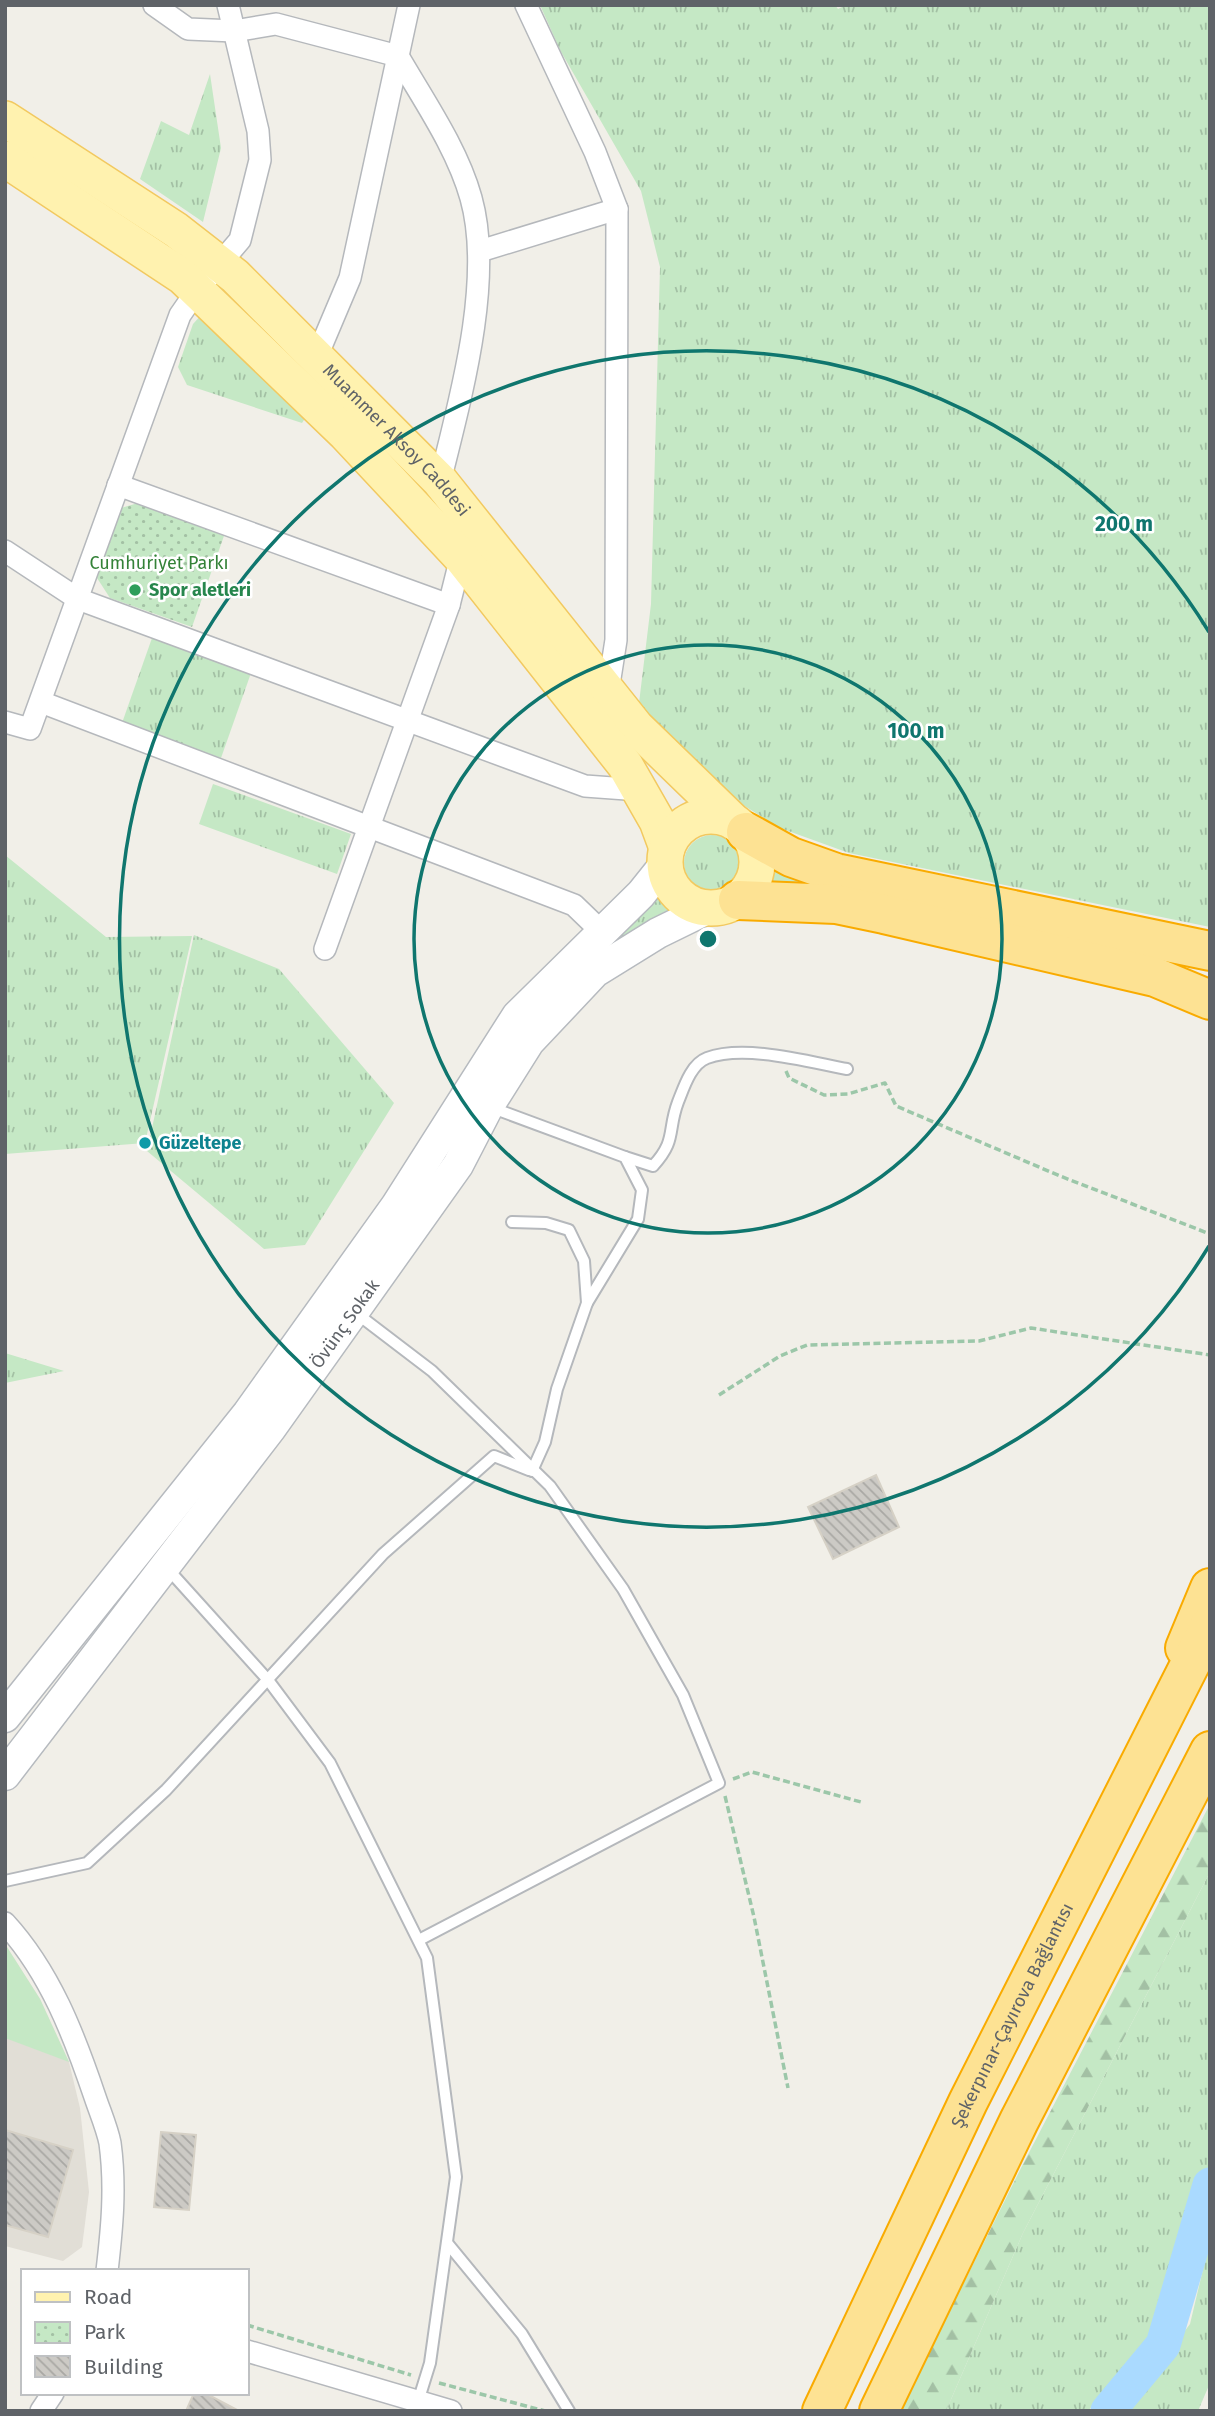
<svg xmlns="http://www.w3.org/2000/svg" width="1215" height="2416" font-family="'Fira Sans',sans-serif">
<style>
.education{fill:#e1ded6}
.grass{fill:url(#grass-tufts)}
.forest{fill:url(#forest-firs)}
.park{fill:url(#park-dots)}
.garden{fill:#c5e8c5}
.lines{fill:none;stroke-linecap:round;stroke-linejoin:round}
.river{stroke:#aadaff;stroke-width:35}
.building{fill:url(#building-back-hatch);stroke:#d6d1c6;stroke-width:2}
.lane-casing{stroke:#b5b8bc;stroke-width:14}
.street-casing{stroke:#b5b8bc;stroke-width:24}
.secondary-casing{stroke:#b6babf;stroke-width:33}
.primary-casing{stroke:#f2c960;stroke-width:38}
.highway-casing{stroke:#f9ab00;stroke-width:42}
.path{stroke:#9cc7a9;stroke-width:3.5;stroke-dasharray:7 3.5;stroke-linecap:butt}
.lane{stroke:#fff;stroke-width:10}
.street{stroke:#fff;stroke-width:21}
.secondary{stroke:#fff;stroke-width:30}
.primary{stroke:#fff2af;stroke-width:35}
.highway{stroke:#fde293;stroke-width:38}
.ring{fill:none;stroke:#0f766e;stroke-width:3.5}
.leisure-dot{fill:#2e9e5b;stroke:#fff;stroke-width:2.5}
.culture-dot{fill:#0f9aa8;stroke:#fff;stroke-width:2.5}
.labels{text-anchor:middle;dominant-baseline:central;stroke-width:5;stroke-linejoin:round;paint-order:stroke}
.street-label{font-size:18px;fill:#5f6368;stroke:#fff}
.park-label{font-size:18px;fill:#348238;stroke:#fff}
.leisure-label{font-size:18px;font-weight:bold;fill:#27864d;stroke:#fff;text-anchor:start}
.culture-label{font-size:18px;font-weight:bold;fill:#0d838f;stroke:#fff;text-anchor:start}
.centre{fill:#0f766e;stroke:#fff;stroke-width:3.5}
.ring-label{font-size:21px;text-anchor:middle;font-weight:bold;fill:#0f766e;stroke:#fff;stroke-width:5;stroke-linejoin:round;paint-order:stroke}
</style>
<defs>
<pattern id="grass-tufts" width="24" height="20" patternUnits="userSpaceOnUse" patternTransform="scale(1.75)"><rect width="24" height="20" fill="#c5e8c5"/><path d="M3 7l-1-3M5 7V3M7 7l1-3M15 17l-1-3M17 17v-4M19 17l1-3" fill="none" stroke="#a3c0a4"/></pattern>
<pattern id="forest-firs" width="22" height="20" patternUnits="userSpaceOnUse" patternTransform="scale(1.75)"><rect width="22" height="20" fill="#c5e8c5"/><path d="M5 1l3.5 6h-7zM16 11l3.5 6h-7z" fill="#a3c0a4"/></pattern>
<pattern id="park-dots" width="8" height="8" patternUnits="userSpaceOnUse" patternTransform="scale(1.75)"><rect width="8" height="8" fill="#c5e8c5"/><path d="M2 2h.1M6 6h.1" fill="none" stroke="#a3c0a4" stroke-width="1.8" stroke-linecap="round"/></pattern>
<pattern id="building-back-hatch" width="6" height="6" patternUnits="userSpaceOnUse" patternTransform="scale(1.75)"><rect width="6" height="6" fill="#cccac5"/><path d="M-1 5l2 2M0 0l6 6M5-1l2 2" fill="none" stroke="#a9a8a4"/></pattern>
</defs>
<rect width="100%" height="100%" fill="#f1efe8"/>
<!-- education -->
<path class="education" d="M 5,1944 L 40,1999 L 69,2062 L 80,2108 L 89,2192 L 82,2247 L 63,2261 L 5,2246 Z"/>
<!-- grass -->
<g class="grass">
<path d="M 540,5 L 835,5 L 838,9 L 846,5 L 1210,5 L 1210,927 L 849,853 L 780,828 L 717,789 L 663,738 L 639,703 L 651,604 L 660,267 L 641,191 L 560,50 Z"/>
<path d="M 210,74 L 221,148 L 203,222 L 140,179 L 161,121 L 189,135 Z"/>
<path d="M 203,313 L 308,414 L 302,423 L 187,385 L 178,367 L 193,324 Z"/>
<path d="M 152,638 L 251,673 L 221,758 L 122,723 Z"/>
<path d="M 213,784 L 351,834 L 337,874 L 199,824 Z"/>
<circle cx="712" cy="863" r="28"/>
<path d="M 5,855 L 106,937 L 192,936 L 145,1143 L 5,1154 Z"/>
<path d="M 772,861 L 859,892 L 765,887 Z"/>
<path d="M 658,895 L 669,912 L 604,956 Z"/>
<path d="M 194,935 L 279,969 L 394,1103 L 305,1245 L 264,1249 L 147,1151 Z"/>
<path d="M 5,1353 L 64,1371 L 5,1383 Z"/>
<path d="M 1210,1872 L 1210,2162 L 1192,2213 L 1174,2288 L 1167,2301 L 1161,2335 L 1142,2348 L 1088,2411 L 946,2411 L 1023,2233 Z"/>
<path d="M 1210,2240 L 1210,2383 L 1198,2411 L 1125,2411 L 1190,2324 Z"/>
</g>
<!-- forest -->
<path class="forest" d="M 1210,1804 L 1210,1872 L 1023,2233 L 946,2411 L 900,2411 L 1020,2170 Z"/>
<!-- park -->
<path class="park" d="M 138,503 L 225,533 L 192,627 L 110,598 L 97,578 L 121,508 Z"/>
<!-- garden -->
<path class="garden" d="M 5,1944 L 40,1999 L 69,2062 L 5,2038 Z"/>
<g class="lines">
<!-- river -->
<path class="river" d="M 1108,2411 L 1163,2345 L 1210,2185"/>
</g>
<!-- building -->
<g class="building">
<path d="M 876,1475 L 899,1527 L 833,1559 L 808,1507 Z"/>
<path d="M 5,2130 L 73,2150 L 48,2237 L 5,2225 Z"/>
<path d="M 161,2132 L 196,2135 L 189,2210 L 154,2207 Z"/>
<path d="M 194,2393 L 205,2393 L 239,2411 L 186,2411 Z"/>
</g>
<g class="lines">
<!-- lane casing -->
<g class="lane-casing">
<g id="lane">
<path d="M 490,1107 L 625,1157 L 642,1190 L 638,1219 L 587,1303"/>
<path d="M 625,1157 L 653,1166 C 677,1140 667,1131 678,1102 C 684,1087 691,1064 707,1058 C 745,1044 809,1062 847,1069"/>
<path d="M 512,1222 L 546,1223 L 569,1230 L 584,1261 L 587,1303 L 557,1389 L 545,1442 L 532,1471"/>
<path d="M 356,1313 L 432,1371 L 550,1486 L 623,1589 L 683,1695 L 719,1783 L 419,1940"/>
<path d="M 167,1568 L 268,1680 L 330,1763 L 427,1958 L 456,2177 L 430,2363 L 417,2405"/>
<path d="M 5,1881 L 87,1863 L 166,1790 L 383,1554 L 494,1456 L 529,1470"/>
<path d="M 448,2244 L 522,2334 L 569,2411"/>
</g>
</g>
<!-- street casing -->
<g class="street-casing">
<g id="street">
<path d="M 154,5 L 188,29 L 234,31 L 276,24 L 398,56 C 424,101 457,148 471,198 C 494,280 460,400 440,481"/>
<path d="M 526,5 L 595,152 L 617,209 L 616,640 L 608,691"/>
<path d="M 480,251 L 617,209"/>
<path d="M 317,356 L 350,278 L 409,5"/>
<path d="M 118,485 L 449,605"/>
<path d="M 5,551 L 78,599 L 585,786 L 640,790"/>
<path d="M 41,702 L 574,905 L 602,932"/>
<path d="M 5,722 L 30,729 L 180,315 L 198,289 L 240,240 L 260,160 L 258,131 L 228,5"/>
<path d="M 325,949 L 449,605 L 461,557"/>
<path d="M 5,1923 C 50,1972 74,2035 95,2097 C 100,2112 107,2128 110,2143 C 116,2187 112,2228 107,2271"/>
<path d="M 247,2351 L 451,2411"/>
<path d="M 41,2411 L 53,2393"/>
</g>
</g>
<!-- secondary casing -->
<g class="secondary-casing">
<g id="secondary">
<path d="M 5,1717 L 248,1413 L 396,1206 L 517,1016 L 641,894 L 665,864"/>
<path id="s1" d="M 5,1775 L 271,1428 L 458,1165 L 488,1107 L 529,1042 L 595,972 L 658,933 L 709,908"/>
</g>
</g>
<!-- primary casing -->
<g class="primary-casing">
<g id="primary">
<path id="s2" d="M 5,119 L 176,230 L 235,276 L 440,481 L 636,727 L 734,822"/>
<path d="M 5,159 L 183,277 L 346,434 L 461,557 L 625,765 L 657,821 L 667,848"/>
<circle cx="711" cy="862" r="46"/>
</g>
</g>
<!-- highway casing -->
<g class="highway-casing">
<g id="highway">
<path d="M 746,832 L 791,857 L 836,873 L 1210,951"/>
<path d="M 738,900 L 836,904 L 884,914 L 1155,977 L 1210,1000"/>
<path d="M 1185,1648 L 1210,1588"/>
<path id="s3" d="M 822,2411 L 968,2102 L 1210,1625"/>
<path d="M 879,2411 L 1019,2121 L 1210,1751"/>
</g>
</g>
<!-- path -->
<g class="path">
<path d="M 786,1071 L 789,1078 L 824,1095 L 848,1094 L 885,1083 L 896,1106 L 1060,1176 L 1210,1234"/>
<path d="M 719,1395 L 780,1356 L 807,1345 L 979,1341 L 1031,1328 L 1210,1355"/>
<path d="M 733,1779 L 752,1772 L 861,1802"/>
<path d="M 725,1796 L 754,1917 L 788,2088"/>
<path d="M 247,2325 L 411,2375"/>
<path d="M 439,2383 L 545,2411"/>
</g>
<!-- lane -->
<use href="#lane" class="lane"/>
<!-- street -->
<use href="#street" class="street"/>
<!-- secondary -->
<use href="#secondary" class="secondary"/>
<!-- primary -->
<use href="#primary" class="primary"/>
<!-- highway -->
<use href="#highway" class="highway"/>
</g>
<!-- distance rings -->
<g class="ring">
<circle cx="708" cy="939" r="294"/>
<path d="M1209 1246A588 588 0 1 1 1209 632"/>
</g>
<!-- markers -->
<circle class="leisure-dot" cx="135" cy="590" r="7"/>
<circle class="culture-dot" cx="145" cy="1143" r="7"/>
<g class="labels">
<!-- street labels -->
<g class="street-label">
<text stroke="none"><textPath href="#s2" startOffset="509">Muammer Aksoy Caddesi</textPath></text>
<text stroke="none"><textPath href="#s1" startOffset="565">Övünç Sokak</textPath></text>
<text stroke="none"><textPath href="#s3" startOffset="439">Şekerpınar-Çayırova Bağlantısı</textPath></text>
</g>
<!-- park labels -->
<g class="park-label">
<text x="159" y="563">Cumhuriyet Parkı</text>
</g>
<!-- leisure labels -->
<g class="leisure-label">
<text x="149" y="590">Spor aletleri</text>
</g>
<!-- culture labels -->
<g class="culture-label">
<text x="159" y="1143">Güzeltepe</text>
</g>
</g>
<circle cx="708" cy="939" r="10" class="centre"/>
<g class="ring-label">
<text x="1124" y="531">200 m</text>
<text x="916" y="738">100 m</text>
</g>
<!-- border -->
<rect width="1215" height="2416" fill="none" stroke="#5f6368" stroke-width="14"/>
<!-- legend -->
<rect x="21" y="2269" width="228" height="126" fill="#ffffff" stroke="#bfc1c3" stroke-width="2"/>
<rect x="35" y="2292" width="35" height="10" fill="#fff2af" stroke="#bfc1c3" stroke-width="2"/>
<text x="84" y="2304" font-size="21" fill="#5f6368">Road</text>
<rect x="35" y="2322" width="35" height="21" fill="url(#park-dots)" stroke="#bfc1c3" stroke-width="2"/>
<text x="84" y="2339" font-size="21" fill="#5f6368">Park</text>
<rect x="35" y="2356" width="35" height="21" fill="url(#building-back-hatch)" stroke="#bfc1c3" stroke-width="2"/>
<text x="84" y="2374" font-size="21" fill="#5f6368">Building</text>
</svg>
